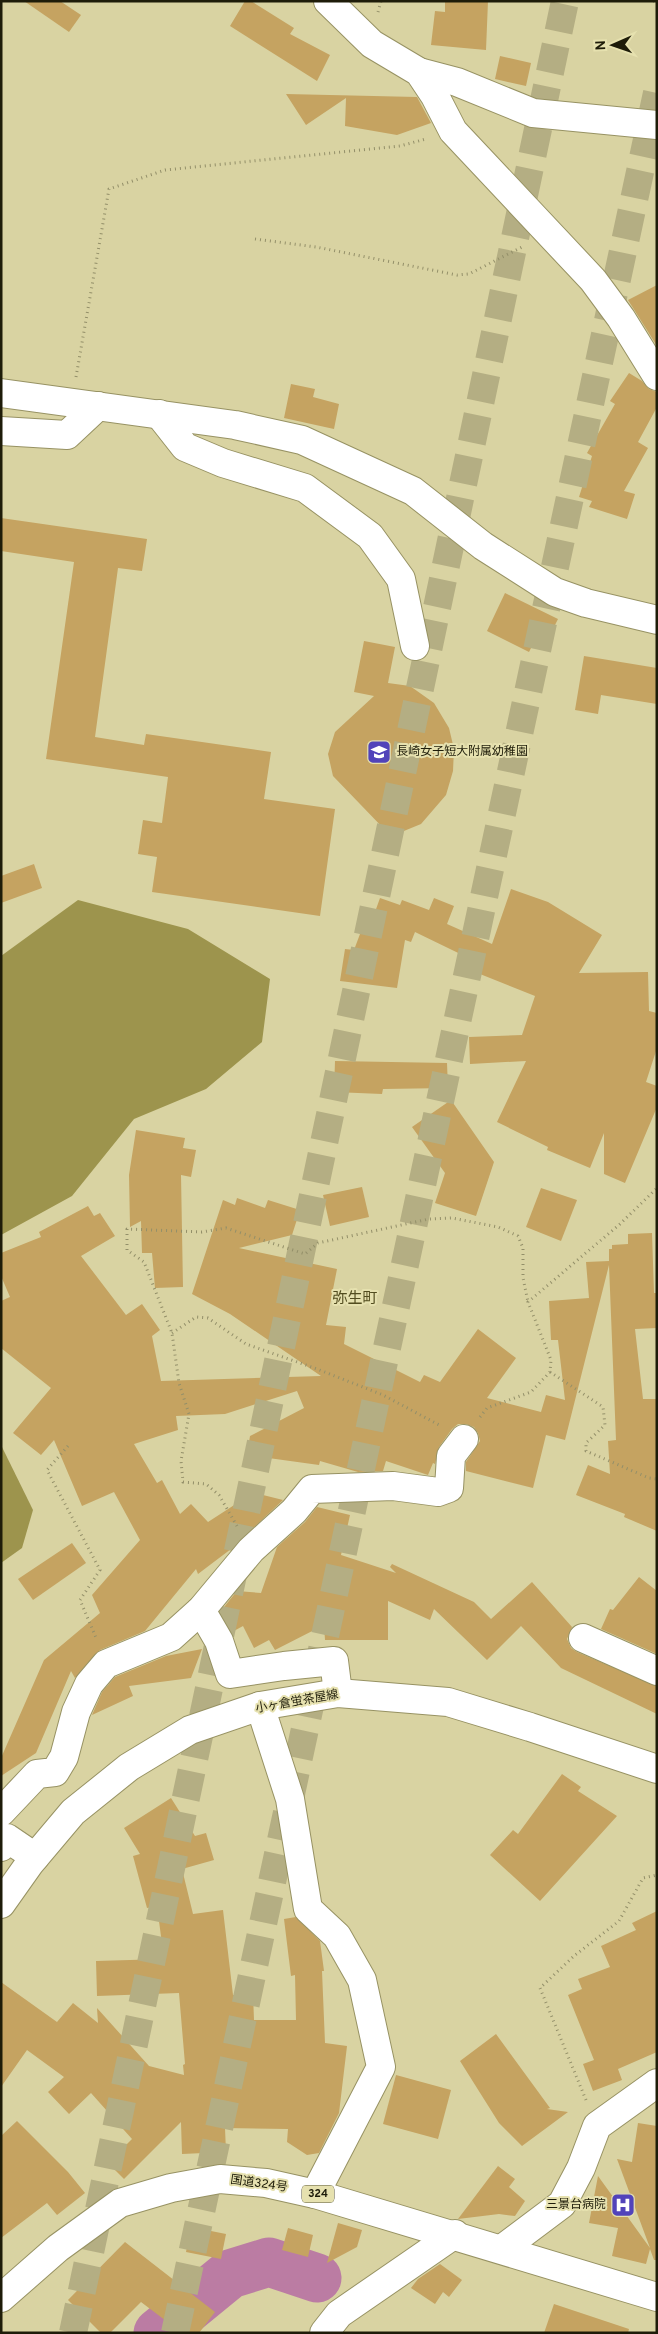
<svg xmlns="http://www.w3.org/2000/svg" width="658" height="2334" font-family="Overpass,'Noto Sans JP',sans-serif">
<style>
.forest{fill:#9d944d}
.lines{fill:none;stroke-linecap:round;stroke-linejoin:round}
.river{stroke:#bb7ca3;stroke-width:49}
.building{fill:#c5a361}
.highway-tunnel{stroke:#b4ae83;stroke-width:28;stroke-dasharray:28 14;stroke-linecap:butt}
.minor-casing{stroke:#979263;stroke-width:30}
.highway-casing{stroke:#979263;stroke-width:30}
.path{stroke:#938f69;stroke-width:3;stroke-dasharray:1 4;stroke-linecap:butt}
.minor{stroke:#fff;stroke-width:28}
.highway{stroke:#fff;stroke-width:28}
.labels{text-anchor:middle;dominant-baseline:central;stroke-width:4;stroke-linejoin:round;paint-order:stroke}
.shield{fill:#e6e1af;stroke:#5a573b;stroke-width:1}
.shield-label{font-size:11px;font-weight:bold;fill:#1e1c09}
.poi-label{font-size:12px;fill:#1e1c09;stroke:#e6e1af;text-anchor:start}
.street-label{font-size:12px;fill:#1e1c09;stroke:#e6e1af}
.quarter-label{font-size:15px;fill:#524c1f;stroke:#e6e1af}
</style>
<rect width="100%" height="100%" fill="#d9d3a2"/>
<!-- forest -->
<g class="forest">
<path d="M 78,900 L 188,929 L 270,979 L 262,1042 L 206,1089 L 134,1119 L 72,1196 L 1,1235 L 1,956 Z"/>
<path d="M 1,1445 L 33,1510 L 22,1548 L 1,1563 Z"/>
</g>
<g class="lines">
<!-- river -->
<path class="river" d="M 158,2333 L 230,2274 L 269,2262 L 317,2278"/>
</g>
<!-- building -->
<g class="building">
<path d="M 24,1 L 60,1 L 81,15 L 69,32 Z"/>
<path d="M 245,1 L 251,1 L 294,28 L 290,34 L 330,55 L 317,81 L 230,26 Z"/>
<path d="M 445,1 L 488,1 L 486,50 L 431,45 L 435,11 L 445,12 Z"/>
<path d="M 500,56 L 531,63 L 526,86 L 495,79 Z"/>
<path d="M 286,94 L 417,97 L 431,123 L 397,135 L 345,126 L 346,98 L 306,125 Z"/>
<path d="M 657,285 L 657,346 L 628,300 Z"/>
<path d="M 629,373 L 642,381 L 649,389 L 657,392 L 657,407 L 638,442 L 648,448 L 624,491 L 635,494 L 627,519 L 589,507 L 592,501 L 579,497 L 592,456 L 587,453 L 615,404 L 610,401 Z"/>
<path d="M 291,384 L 315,389 L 313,397 L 339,404 L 334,429 L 284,418 Z"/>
<path d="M 1,518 L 147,539 L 142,571 L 118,568 L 95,737 L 144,745 L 146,734 L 271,752 L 264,799 L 335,809 L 320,916 L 152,892 L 157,857 L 138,854 L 143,820 L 162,823 L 168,777 L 46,759 L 74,562 L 1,551 Z"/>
<path d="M 505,593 L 558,619 L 544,647 L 534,642 L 529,652 L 487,631 Z"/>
<path d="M 364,641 L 395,647 L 388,683 L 410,686 L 434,703 L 449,728 L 454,749 L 453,771 L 446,795 L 421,824 L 399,833 L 387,832 L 333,776 L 328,754 L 335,732 L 374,696 L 354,692 Z"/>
<path d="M 584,656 L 657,668 L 657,704 L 601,695 L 598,714 L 575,710 Z"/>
<path d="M 34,864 L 42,888 L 1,903 L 1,876 Z"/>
<path d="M 511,889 L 548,902 L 602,935 L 579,973 L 648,972 L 649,1011 L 657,1013 L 657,1048 L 646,1082 L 657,1086 L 657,1107 L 625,1183 L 604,1174 L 604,1133 L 590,1168 L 547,1150 L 548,1147 L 497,1122 L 526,1061 L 470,1064 L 469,1037 L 522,1035 L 535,996 L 480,974 L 483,965 L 415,932 L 411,942 L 405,940 L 397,988 L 340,981 L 345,949 L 354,950 L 369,910 L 375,912 L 380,898 L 400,905 L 402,900 L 429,910 L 434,898 L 454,906 L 447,924 L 492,944 Z"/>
<path d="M 335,1061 L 447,1063 L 448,1088 L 383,1089 L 382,1094 L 334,1092 Z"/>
<path d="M 451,1100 L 494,1162 L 476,1216 L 435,1203 L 445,1173 L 412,1127 Z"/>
<path d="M 136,1130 L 185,1138 L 183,1148 L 196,1150 L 191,1177 L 181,1175 L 183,1287 L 155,1288 L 152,1253 L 142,1253 L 141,1221 L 130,1227 L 129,1175 Z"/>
<path d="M 362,1187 L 369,1217 L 330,1226 L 323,1195 Z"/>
<path d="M 541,1188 L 577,1200 L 561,1241 L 526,1227 Z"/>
<path d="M 237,1198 L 265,1208 L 268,1200 L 300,1210 L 292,1235 L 239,1248 L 337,1269 L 326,1325 L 346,1327 L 344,1344 L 420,1382 L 424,1375 L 440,1382 L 478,1329 L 516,1358 L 487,1398 L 541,1412 L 546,1395 L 565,1400 L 558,1340 L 551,1340 L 549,1301 L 589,1298 L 586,1262 L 609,1261 L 609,1249 L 612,1249 L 612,1245 L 628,1244 L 628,1234 L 652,1233 L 654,1293 L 657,1293 L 657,1328 L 635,1329 L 643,1399 L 657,1399 L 657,1531 L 624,1517 L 625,1514 L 576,1495 L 588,1465 L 610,1474 L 608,1441 L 616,1440 L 609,1265 L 565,1440 L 546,1435 L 533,1488 L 466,1471 L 466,1462 L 480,1441 L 478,1433 L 474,1427 L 466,1424 L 458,1424 L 452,1429 L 439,1447 L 435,1464 L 433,1463 L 428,1475 L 386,1461 L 383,1471 L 358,1472 L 320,1461 L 319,1465 L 247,1455 L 250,1436 L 304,1408 L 297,1391 L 225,1414 L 176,1416 L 178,1430 L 134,1444 L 157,1483 L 162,1480 L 180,1514 L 191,1504 L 208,1522 L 242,1500 L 243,1490 L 283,1500 L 231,1549 L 198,1574 L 196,1569 L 145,1631 L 100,1650 L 75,1678 L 71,1671 L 36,1753 L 1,1776 L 1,1758 L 44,1660 L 100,1613 L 92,1595 L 140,1540 L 114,1492 L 82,1506 L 54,1440 L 41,1455 L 13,1433 L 51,1388 L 1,1348 L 1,1301 L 10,1297 L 1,1276 L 1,1253 L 41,1237 L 39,1232 L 88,1206 L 94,1216 L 100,1213 L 115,1236 L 81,1256 L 126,1315 L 142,1304 L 160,1330 L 152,1336 L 161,1381 L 321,1376 L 230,1314 L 192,1294 L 223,1200 L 235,1205 Z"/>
<path d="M 317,1507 L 350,1515 L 341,1555 L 396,1573 L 390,1567 L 392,1564 L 474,1602 L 491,1619 L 532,1582 L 572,1627 L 567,1639 L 571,1648 L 577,1652 L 657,1686 L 657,1714 L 561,1668 L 521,1626 L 487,1660 L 434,1609 L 430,1620 L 388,1601 L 388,1640 L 325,1640 L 324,1625 L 275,1650 L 269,1640 L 254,1648 L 243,1626 L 232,1632 L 220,1612 L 237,1591 L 261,1593 L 277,1547 L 305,1522 Z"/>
<path d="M 72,1543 L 86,1563 L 33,1600 L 18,1579 Z"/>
<path d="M 639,1577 L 657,1591 L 657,1654 L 601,1629 L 610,1609 L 613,1610 Z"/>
<path d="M 202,1649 L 191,1678 L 129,1686 L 133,1696 L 92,1715 L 102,1692 L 115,1677 L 166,1656 Z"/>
<path d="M 562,1774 L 581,1787 L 578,1791 L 617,1816 L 540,1901 L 490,1855 L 513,1830 L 518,1834 Z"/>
<path d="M 171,1798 L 195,1836 L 206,1833 L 214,1860 L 182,1869 L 193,1914 L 223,1910 L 233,1995 L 253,1994 L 254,2020 L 296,2020 L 295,1975 L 291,1976 L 284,1919 L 296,1917 L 320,1941 L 324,1971 L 322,1971 L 325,2043 L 347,2046 L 339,2113 L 319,2153 L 307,2155 L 287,2142 L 288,2129 L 225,2128 L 226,2152 L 182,2154 L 181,2122 L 124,2179 L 108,2163 L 132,2139 L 91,2093 L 69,2114 L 48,2092 L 64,2077 L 27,2050 L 1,2087 L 1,1982 L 57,2022 L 73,2003 L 98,2023 L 97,2008 L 149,2066 L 184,2075 L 183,2065 L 185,2064 L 179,1993 L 97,1996 L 96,1961 L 164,1959 L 157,1906 L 147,1908 L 133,1856 L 140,1854 L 124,1828 Z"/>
<path d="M 657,1911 L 657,2052 L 618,2069 L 622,2080 L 593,2091 L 583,2064 L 594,2060 L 568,1995 L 582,1989 L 578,1979 L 610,1967 L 601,1946 L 636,1930 L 632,1923 Z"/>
<path d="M 496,2034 L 550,2108 L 547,2109 L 568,2112 L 522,2146 L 499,2123 L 460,2061 Z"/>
<path d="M 396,2075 L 451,2090 L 438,2139 L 383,2124 Z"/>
<path d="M 17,2121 L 68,2172 L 85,2193 L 57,2215 L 47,2203 L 1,2238 L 1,2136 Z"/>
<path d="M 638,2123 L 657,2126 L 657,2260 L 654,2260 L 650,2249 L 646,2264 L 612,2256 L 618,2228 L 589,2223 L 598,2176 L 650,2248 L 617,2159 L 632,2162 Z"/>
<path d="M 498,2166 L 515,2179 L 509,2187 L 525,2201 L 515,2216 L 499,2214 L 458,2219 Z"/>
<path d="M 338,2223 L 362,2230 L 357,2247 L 327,2263 Z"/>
<path d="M 191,2227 L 226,2234 L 221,2259 L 186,2252 Z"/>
<path d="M 288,2228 L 313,2235 L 308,2257 L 282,2250 Z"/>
<path d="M 125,2242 L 215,2312 L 199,2333 L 182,2333 L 141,2302 L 110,2333 L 101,2333 L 68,2300 Z"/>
<path d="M 440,2264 L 462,2280 L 449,2297 L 443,2292 L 435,2304 L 411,2288 L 418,2279 Z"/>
<path d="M 554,2304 L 629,2329 L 628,2333 L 544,2333 Z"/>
</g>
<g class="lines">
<!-- highway-tunnel -->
<g class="highway-tunnel">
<path d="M 73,2333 L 565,1"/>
<path d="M 175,2333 L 657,93"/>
</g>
<!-- minor casing -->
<g class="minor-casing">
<g id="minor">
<path d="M 328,1 L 372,44 L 419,72 L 435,96 L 453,131 L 593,280 L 621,318 L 657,376"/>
<path d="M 419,72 L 457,82 L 533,113 L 657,125"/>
<path d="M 1,393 L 235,425 L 302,440 L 413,491 L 483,546 L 555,592 L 586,603 L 657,620"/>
<path d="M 159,414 L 185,447 L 223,463 L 305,488 L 370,536 L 401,579 L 415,646"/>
<path d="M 1,431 L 67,435 L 98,406"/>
<path d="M 201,1610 L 219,1641 L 230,1674 L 284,1666 L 334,1661 L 338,1693"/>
<path d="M 583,1638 L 657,1671"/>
<path d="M 260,1706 L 290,1799 L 308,1909 L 337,1936 L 362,1980 L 381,2067 L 315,2194"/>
<path d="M 1,1812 L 37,1774 L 55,1772 L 64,1757 L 76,1712 L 89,1684 L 106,1664 L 171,1637 L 201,1610 L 251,1550 L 294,1511 L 312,1489 L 393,1486 L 438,1492 L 449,1488 L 451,1456 L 464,1439"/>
<path d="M 1,1847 L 7,1838 L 35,1857"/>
<path d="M 1,1904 L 30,1863 L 73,1812 L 129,1767 L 190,1730 L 260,1706 L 338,1693 L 448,1702 L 530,1727 L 657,1769"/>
<path d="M 502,2249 L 562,2204 L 581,2168 L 597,2126 L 657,2083"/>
<path d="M 324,2333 L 339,2314 L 455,2234"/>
</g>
</g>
<!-- highway casing -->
<g class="highway-casing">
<path id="highway" d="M 1,2298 L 58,2248 L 120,2203 L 171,2188 L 220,2179 L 266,2183 L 315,2194 L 657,2297"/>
</g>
<!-- path -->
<g class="path">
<path d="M 654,1 L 657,5"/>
<path d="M 378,12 L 381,1"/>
<path d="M 255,239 L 316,247 L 457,275 L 469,274 L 524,246"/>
<path d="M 76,377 L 109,189 L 165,170 L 400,146 L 426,139"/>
<path d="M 172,1333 L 196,1317 L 208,1318 L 246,1344 L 317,1369 L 383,1395 L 441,1426"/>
<path d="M 550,1372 L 603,1407 L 605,1425 L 586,1443 L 586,1451 L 649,1478 L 657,1479"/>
<path d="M 480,1417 L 487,1408 L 531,1392 L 550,1372 L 551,1360 L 528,1302 L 620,1224 L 657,1188"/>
<path d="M 68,1446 L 47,1470 L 100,1570 L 80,1600 L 97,1640"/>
<path d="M 237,1526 L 219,1495 L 206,1484 L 183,1482 L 181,1461 L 189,1414 L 179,1383 L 172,1333 L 144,1262 L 127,1250 L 127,1229 L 202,1232 L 226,1228 L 305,1254 L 318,1243 L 429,1219 L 452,1218 L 498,1227 L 518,1236 L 523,1248 L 523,1278 L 528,1302"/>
<path d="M 586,2100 L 540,1988 L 574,1956 L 619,1921 L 643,1878 L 657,1875"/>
</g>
<!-- minor -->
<use href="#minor" class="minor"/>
<!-- highway -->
<use href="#highway" class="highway"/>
</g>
<!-- icons -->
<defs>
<g id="school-square" transform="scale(1.25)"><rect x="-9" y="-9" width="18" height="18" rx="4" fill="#5143ba" stroke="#e6e1af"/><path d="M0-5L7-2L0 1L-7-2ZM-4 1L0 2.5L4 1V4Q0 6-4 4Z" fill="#fff"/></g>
<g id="hospital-square" transform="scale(1.25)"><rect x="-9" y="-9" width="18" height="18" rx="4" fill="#5143ba" stroke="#e6e1af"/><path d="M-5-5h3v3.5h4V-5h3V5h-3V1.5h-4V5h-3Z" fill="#fff"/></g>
</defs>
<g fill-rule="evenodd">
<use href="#school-square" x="379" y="752"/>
<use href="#hospital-square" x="623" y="2205"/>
</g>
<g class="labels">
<!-- shield labels -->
<rect class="shield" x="302" y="2185.5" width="32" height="17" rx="4"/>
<g class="shield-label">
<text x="318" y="2194">324</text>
</g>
<!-- poi labels -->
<g class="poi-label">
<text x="396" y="752">長崎女子短大附属幼稚園</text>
<text x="606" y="2205" text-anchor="end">三景台病院</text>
</g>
<!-- street labels -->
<g class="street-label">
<text transform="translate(297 1702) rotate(-10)">小ヶ倉蛍茶屋線</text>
<text transform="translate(259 2184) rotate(8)">国道324号</text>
</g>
<!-- quarter labels -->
<g class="quarter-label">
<text x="355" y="1299">弥生町</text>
</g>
</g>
<!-- border -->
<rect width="658" height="2334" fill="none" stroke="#1e1c09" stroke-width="5"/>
<!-- north arrow -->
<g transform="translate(613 45) rotate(268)" stroke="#e6e1af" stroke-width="4" paint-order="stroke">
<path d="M0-4L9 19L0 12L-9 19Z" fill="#1e1c09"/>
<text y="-8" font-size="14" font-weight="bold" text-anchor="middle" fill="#1e1c09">N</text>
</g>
</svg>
